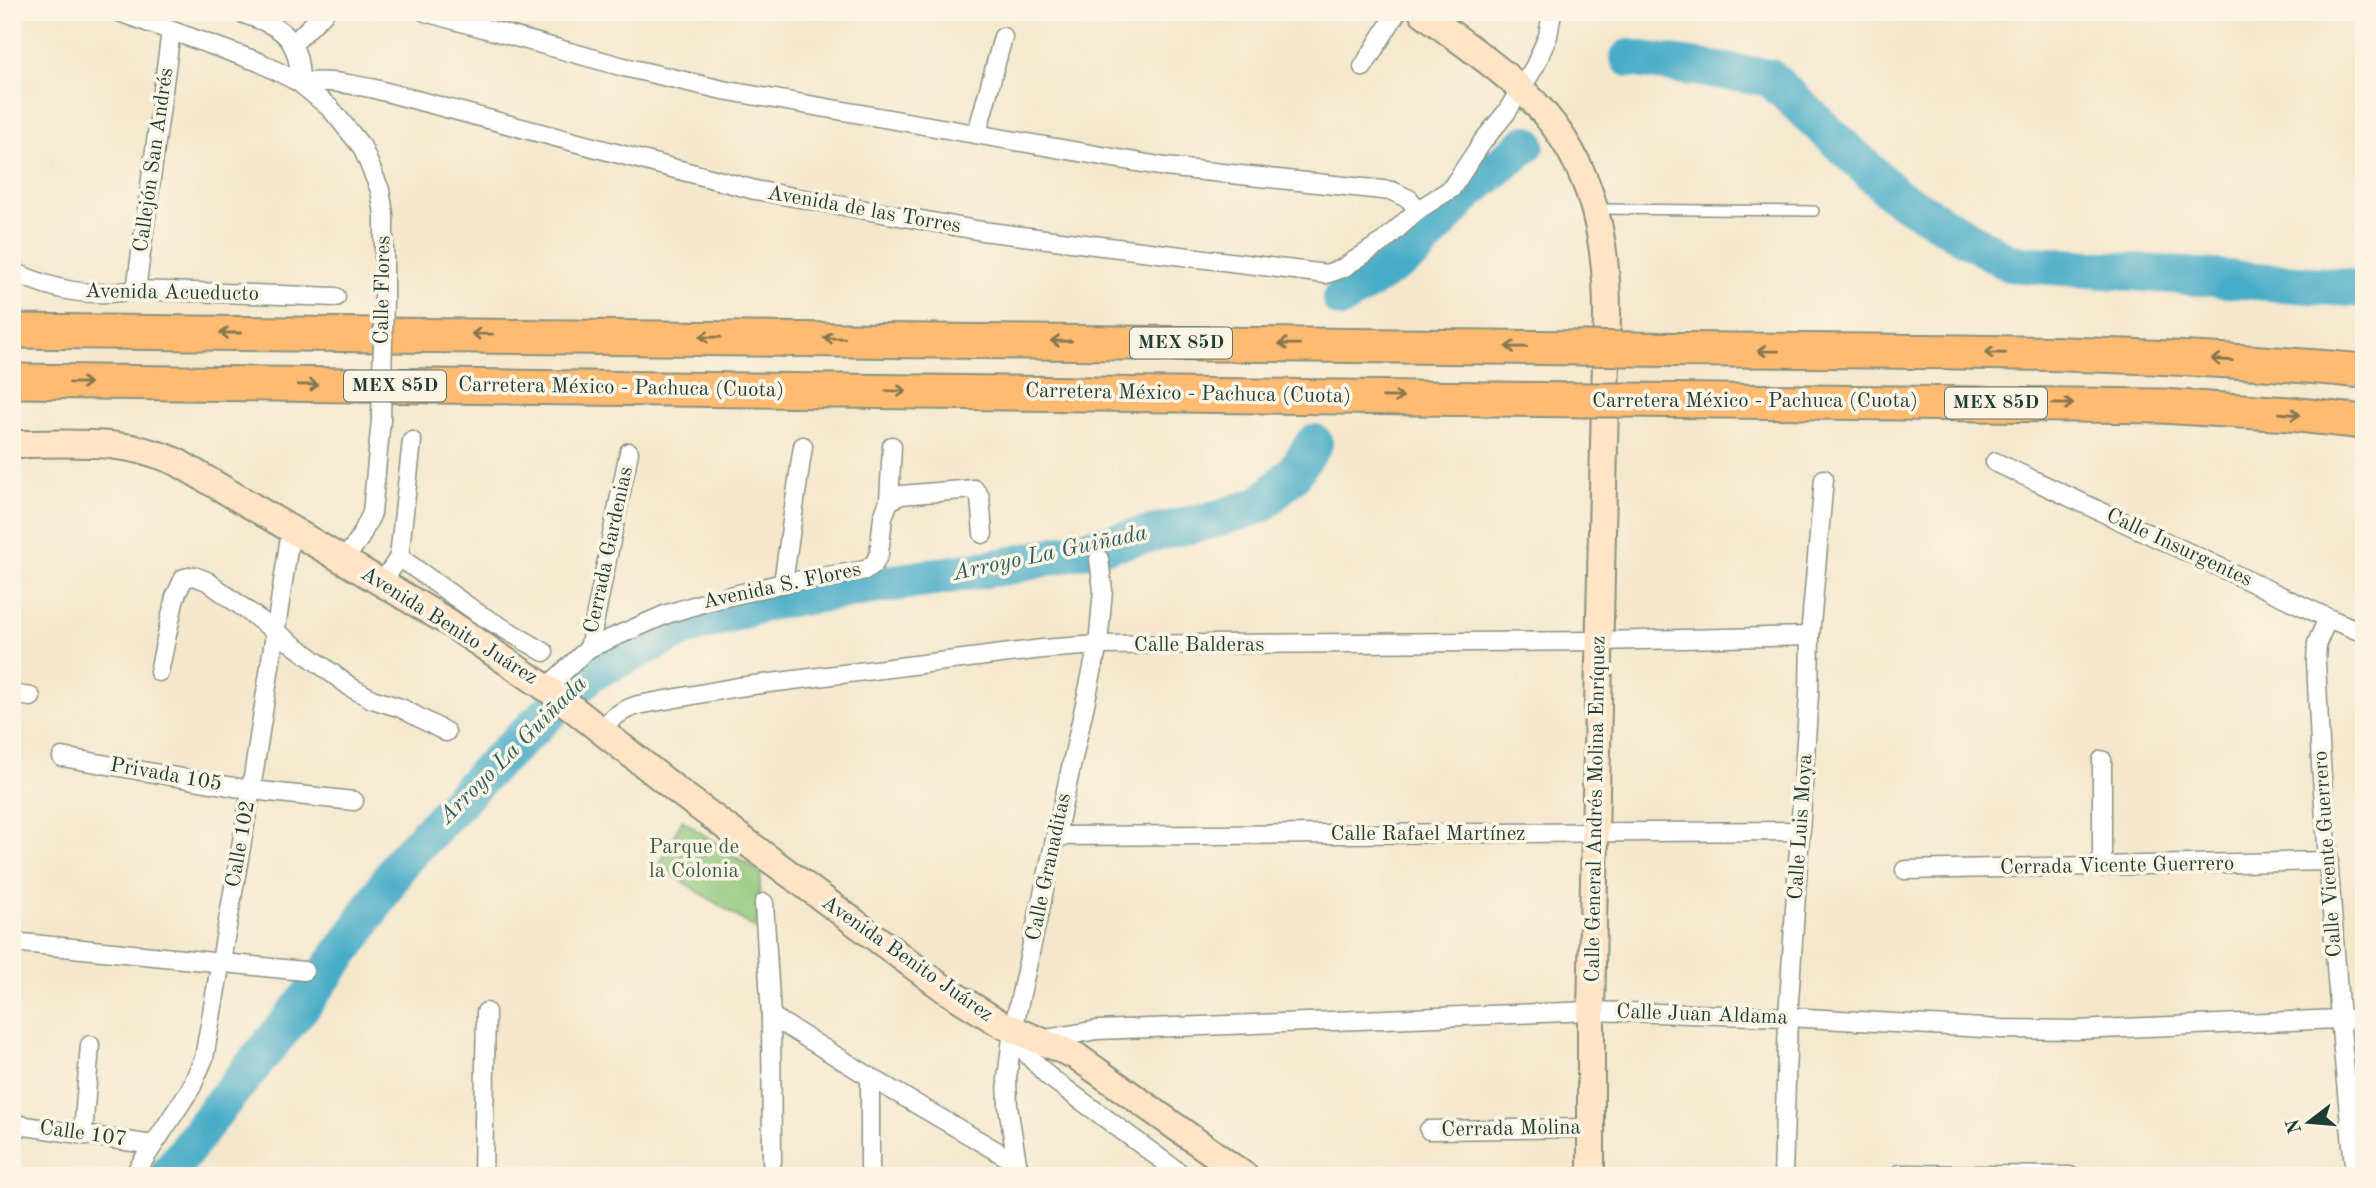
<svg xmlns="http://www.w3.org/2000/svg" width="2376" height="1188" font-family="'Old Standard TT',serif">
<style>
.green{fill:#8bc477;stroke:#558056;stroke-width:2}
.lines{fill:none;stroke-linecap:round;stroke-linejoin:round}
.river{stroke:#47acc7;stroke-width:38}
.lane-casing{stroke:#8a9280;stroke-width:12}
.street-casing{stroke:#8a9280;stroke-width:21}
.secondary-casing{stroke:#8a9280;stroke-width:30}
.highway-casing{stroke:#8a9280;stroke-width:37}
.lane{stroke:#fff;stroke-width:9}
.street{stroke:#fff;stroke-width:18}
.secondary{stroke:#ffe4c6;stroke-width:26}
.highway{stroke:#ffbb71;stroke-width:33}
.street-bridge-casing{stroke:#8a9280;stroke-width:21;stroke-linecap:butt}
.highway-bridge-casing{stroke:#8a9280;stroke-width:37;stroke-linecap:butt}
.street-bridge{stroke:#fff;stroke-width:18}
.highway-bridge{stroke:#ffbb71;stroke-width:33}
.oneway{stroke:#84764f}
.labels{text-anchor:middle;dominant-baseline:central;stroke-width:7;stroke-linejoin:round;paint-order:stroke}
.shield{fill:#fcf5e5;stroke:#617469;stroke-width:2}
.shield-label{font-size:19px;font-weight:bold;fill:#1f3d34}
.street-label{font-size:21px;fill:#1f3d34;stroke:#fcf5e5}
.park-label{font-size:21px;fill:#3a5f45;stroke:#fcf5e5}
.water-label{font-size:23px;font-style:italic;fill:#2b5e60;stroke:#fcf5e5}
</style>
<rect width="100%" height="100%" fill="#fcf5e5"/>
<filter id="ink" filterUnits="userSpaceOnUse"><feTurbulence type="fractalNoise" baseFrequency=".0143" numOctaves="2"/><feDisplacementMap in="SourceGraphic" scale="14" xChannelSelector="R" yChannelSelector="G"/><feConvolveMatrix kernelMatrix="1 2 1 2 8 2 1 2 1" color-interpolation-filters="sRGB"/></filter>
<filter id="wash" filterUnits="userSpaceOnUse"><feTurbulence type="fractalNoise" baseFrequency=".00686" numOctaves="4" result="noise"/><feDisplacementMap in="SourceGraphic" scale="28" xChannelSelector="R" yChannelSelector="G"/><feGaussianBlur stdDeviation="1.57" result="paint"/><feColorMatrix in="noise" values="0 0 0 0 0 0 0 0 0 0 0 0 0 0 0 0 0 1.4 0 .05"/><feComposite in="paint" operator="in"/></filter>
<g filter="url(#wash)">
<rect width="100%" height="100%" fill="#f4e7cc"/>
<!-- green -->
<path class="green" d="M 682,820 L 761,874 L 756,929 L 659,866 Z"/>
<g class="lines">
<!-- river -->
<g class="river">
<path d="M 1629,58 L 1770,78 L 1896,196 L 2009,263 L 2364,289"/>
<path d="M 1341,299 L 1413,253 L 1467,193 L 1526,144"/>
<path d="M 167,1176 L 217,1109 L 304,1003 L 355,934 L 401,862 L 488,770 L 592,672 L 684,628 L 767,602 L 1013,565 L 1216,519 L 1260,505 L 1293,474 L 1314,443"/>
</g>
</g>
</g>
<g filter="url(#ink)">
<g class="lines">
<!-- lane casing -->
<g class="lane-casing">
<path id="lane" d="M 1597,209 L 1814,211"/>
</g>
<!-- street casing -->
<g class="street-casing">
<g id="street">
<path d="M 119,12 L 259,62 L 300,83 L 331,109 L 362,147 L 380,190 L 384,214 L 384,299"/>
<path d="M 238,12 C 280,26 300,34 300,83"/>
<path d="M 425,12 L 624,67 L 723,90 L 1165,167 L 1392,191 L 1409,199 L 1418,210"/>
<path d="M 294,43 L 325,12"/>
<path d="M 1363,67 L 1397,12"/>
<path d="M 300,83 C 325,79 347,84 371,88 L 755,190 L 982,231 L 1326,274 L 1343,268 L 1384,241 L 1418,210 L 1451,189 L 1483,141 L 1506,113 L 1535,66 L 1548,36 L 1552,12"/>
<path d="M 977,133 L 1003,37"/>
<path d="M 12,271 C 54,291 90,298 136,290 L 336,297"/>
<path d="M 136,290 L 171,31"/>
<path d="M 1995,462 L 2328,618 L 2364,633"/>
<path d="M 889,501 L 901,495 L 974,489 L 980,497 L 983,534"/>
<path d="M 399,557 L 479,614 L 544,652"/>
<path d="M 343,561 L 360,538 L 372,513 L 381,420"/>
<path d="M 383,582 L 399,557 L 412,441"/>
<path d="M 783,583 L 803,446"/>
<path d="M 2328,618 L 2317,643 L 2316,662 L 2321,764 L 2340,1019 L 2355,1176"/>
<path d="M 589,648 L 629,452"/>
<path d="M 159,672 L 175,597 L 184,578 L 194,576 L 207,581 L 352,688 L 372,699 L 401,708 L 446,732"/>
<path d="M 546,688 L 589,648 L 667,614 L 706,602 L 783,583 L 866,570 L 874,564 L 879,554 L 883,517 L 889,501 L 892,446"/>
<path d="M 12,694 L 31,697"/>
<path d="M 601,730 C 612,717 622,710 638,705 L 738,687 L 1042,649 L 1098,645 L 1599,641 L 1810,636"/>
<path d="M 62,757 L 251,790 L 354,801"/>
<path d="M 2102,760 L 2102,867"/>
<path d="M 1056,836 L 1801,831"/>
<path d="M 1905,870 L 2329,861"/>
<path d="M 764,903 L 771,1016 L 772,1162"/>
<path d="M 12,942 L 304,971"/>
<path d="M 771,1016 L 870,1077 L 1017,1163"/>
<path d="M 1013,1030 L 1028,1055 L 1048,1076 L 1184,1176"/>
<path d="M 1040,1040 L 1097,1030 L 1591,1011 L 1788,1017 L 2001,1029 L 2076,1030 L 2364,1018"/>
<path d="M 870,1077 L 870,1176"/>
<path d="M 12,1124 L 153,1145"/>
<path d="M 1429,1130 L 1592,1128"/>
<path d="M 83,1133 L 90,1045"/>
<path d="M 1899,1174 L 2070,1176"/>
<path d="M 133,1176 L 191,1088 L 204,1058 L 251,790 L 291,530"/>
<path d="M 483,1176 L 486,1012"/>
<path d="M 1019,1176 L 1008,1106 L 1007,1078 L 1013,1030 L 1098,645 L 1103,590 L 1099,559"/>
<path d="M 1783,1176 L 1788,1017 L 1809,694 L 1810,636 L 1824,479"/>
</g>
</g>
<!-- secondary casing -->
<g class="secondary-casing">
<g id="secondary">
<path d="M 1422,12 C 1455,38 1493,62 1523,91 C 1588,152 1607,227 1607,314 L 1591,1011 L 1591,1176"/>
<path d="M 12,444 C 70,444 123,438 177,462 L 448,622 L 552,692 L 679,792 L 946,990 L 1001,1024 L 1076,1056 L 1245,1176"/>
</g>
</g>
<!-- highway casing -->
<g class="highway-casing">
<g id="highway">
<path d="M 12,331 L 1584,348"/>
<path d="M 1629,349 C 1874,352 2120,348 2364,371"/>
<path d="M 12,381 L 1583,400"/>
<path d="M 1627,400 L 2161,406 L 2290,414 L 2364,422"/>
</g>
</g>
<!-- lane -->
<use href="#lane" class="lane"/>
<!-- street -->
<use href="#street" class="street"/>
<!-- secondary -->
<use href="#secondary" class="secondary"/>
<!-- highway -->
<use href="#highway" class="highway"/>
<!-- street-bridge casing -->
<g class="street-bridge-casing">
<path id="street-bridge" d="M 381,420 L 384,299"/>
</g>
<!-- highway-bridge casing -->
<g class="highway-bridge-casing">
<g id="highway-bridge">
<path d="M 1584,348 L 1629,349"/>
<path d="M 1583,400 L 1627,400"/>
</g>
</g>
<!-- street-bridge -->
<use href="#street-bridge" class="street-bridge"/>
<!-- highway-bridge -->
<use href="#highway-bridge" class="highway-bridge"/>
</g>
<!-- one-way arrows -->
<defs><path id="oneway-shaft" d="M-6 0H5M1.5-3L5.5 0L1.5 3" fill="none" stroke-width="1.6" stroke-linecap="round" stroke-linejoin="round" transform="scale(1.75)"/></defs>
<g class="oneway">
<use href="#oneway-shaft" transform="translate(230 333) rotate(-180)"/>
<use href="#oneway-shaft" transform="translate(482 334) rotate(-179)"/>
<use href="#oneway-shaft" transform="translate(710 337) rotate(-179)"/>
<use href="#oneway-shaft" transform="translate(834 338) rotate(-179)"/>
<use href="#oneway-shaft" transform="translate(1061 341) rotate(-179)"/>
<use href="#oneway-shaft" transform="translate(1289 344) rotate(-179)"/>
<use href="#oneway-shaft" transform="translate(1516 347) rotate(-179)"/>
<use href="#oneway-shaft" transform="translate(1768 351) rotate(-179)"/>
<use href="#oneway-shaft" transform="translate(1995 353) rotate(-179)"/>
<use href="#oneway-shaft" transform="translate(2222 360) rotate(-177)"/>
<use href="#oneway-shaft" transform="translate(80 383) rotate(1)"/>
<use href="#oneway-shaft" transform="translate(308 385) rotate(1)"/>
<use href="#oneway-shaft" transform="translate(896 391) rotate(1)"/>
<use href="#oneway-shaft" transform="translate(1393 397) rotate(1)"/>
<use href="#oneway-shaft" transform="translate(2063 404) rotate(1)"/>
<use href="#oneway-shaft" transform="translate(2290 414) rotate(5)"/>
</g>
</g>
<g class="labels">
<!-- shield labels -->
<g class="shield">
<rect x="1130" y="327.5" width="102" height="31" rx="5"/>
<rect x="344" y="370.5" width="102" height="31" rx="5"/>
<rect x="1945" y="387.5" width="102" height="31" rx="5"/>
</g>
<g class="shield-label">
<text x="1181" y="343">MEX 85D</text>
<text x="395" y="386">MEX 85D</text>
<text x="1996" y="403">MEX 85D</text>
</g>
<!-- street labels -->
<g class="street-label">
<text transform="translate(154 160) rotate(-82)">Callejón San Andrés</text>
<text transform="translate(864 210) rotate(10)">Avenida de las Torres</text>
<text transform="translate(383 290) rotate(-89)">Calle Flores</text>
<text transform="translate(172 293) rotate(1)">Avenida Acueducto</text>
<text transform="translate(621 388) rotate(1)">Carretera México - Pachuca (Cuota)</text>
<text transform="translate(1188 394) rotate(1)">Carretera México - Pachuca (Cuota)</text>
<text x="1755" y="401">Carretera México - Pachuca (Cuota)</text>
<text transform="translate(2179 548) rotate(25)">Calle Insurgentes</text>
<text transform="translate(609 550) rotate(-78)">Cerrada Gardenias</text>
<text transform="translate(782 586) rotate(-12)">Avenida S. Flores</text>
<text transform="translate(449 626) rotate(32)">Avenida Benito Juárez</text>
<text x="1199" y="645">Calle Balderas</text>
<text transform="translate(166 775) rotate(10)">Privada 105</text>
<text transform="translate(1596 809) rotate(-89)">Calle General Andrés Molina Enríquez</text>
<text transform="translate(1801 827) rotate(-86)">Calle Luis Moya</text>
<text x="1428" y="834">Calle Rafael Martínez</text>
<text transform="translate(241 844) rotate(-80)">Calle 102</text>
<text transform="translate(2328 854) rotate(-94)">Calle Vicente Guerrero</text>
<text transform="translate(2117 866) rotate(-1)">Cerrada Vicente Guerrero</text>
<text transform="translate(1049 867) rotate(-78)">Calle Granaditas</text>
<text transform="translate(907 959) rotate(35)">Avenida Benito Juárez</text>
<text transform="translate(1702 1015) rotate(2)">Calle Juan Aldama</text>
<text transform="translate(1511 1129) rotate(-1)">Cerrada Molina</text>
<text transform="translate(83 1134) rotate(8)">Calle 107</text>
</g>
<!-- park labels -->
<g class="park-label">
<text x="694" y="847">Parque de<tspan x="694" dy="24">la Colonia</tspan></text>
</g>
<!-- water labels -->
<g class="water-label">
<text transform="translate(1050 553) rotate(-12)">Arroyo La Guiñada</text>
<text transform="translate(513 750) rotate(-45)">Arroyo La Guiñada</text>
</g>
</g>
<!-- margin -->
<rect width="2376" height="1188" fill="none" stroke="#fcf5e5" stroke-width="42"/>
<!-- north arrow -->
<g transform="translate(2309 1122) rotate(254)" stroke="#fcf5e5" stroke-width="5" paint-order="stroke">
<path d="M0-5L12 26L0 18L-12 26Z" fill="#1f3d34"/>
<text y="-10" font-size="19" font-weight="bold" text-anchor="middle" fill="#1f3d34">N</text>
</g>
</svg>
